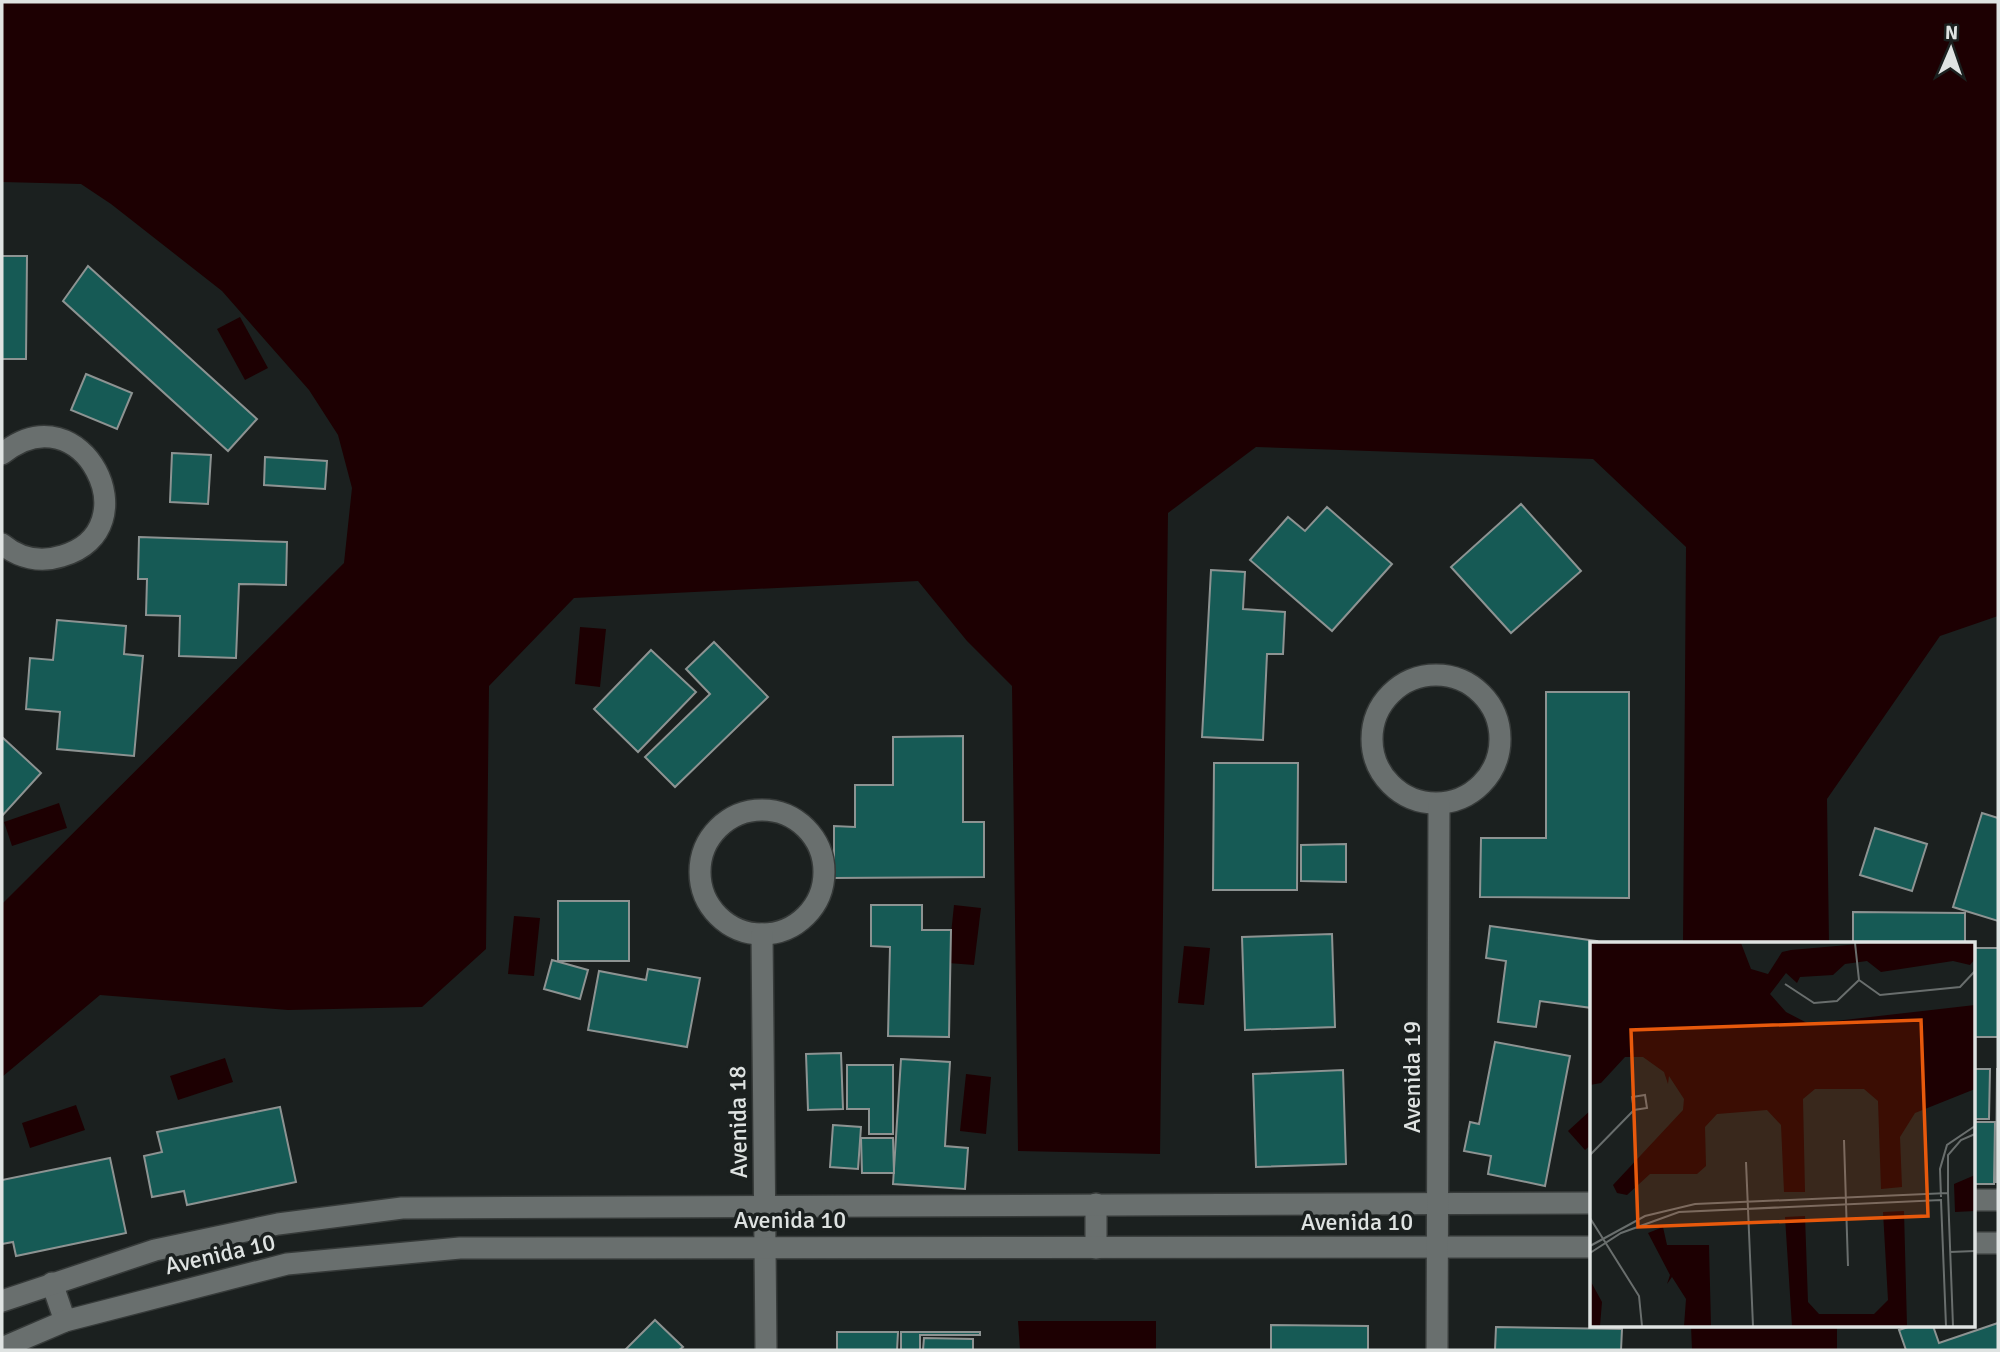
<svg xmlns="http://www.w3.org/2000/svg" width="2000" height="1352" font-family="Signika,sans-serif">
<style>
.water{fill:#1d0002}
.building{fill:#165a55;stroke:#8d9392;stroke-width:2}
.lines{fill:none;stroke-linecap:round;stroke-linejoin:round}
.street-casing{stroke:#363a39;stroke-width:24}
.street{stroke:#696f6e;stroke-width:21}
.labels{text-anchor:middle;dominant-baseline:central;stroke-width:7;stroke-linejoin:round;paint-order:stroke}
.street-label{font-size:24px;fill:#dfe3e2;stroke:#1b201f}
.inset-road{fill:none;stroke:#696e6d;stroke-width:2}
.view{fill:#e8590c;fill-opacity:0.15;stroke:#e8590c;stroke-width:3.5}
.inset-edge{fill:none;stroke:#dfe3e2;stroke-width:3.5}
</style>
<rect width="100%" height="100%" fill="#1b201f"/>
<!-- water -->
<g class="water">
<path d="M 2,2 L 1998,2 L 1998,616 L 1940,636 L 1827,799 L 1829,944 L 1683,944 L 1686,547 L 1593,459 L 1256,447 L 1168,513 L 1160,1154 L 1018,1151 L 1012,686 L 967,641 L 918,581 L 574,598 L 489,686 L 486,949 L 422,1007 L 288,1010 L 100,995 L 2,1077 L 2,904 L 344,563 L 352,488 L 338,435 L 309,390 L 222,291 L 111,204 L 81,184 L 2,182 Z"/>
<path d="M 240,317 L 268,368 L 245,380 L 217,329 Z"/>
<path d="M 580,627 L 606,629 L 600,687 L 575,684 Z"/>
<path d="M 59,803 L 67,828 L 12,846 L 4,822 Z"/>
<path d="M 954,905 L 981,908 L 974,965 L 948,963 Z"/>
<path d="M 514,916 L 540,918 L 534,976 L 508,974 Z"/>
<path d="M 1184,946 L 1210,948 L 1204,1005 L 1178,1003 Z"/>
<path d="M 225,1058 L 233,1082 L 178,1100 L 170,1076 Z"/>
<path d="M 966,1074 L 991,1077 L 986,1134 L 960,1131 Z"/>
<path d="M 76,1105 L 85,1130 L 30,1148 L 22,1123 Z"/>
<path d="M 1592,1109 L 1592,1144 L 1585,1150 L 1568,1131 Z"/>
<path d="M 1018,1321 L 1156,1321 L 1156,1350 L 1020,1350 Z"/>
<path d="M 1691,1326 L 1837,1326 L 1837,1350 L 1692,1350 Z"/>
</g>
<!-- building -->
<g class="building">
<path d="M 2,256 L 27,256 L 26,359 L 2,359 Z"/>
<path d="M 88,266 L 257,419 L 228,451 L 63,301 Z"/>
<path d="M 86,374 L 132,393 L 117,429 L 71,410 Z"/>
<path d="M 172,453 L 211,455 L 208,504 L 170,502 Z"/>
<path d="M 265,457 L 327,461 L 325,489 L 264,485 Z"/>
<path d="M 1521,504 L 1581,571 L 1511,633 L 1451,567 Z"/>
<path d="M 1327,507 L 1392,564 L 1332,631 L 1250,560 L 1288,517 L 1305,531 Z"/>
<path d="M 139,537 L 287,542 L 286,585 L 239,584 L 236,658 L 179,656 L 180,616 L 146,615 L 147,579 L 138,579 Z"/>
<path d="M 1211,570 L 1245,572 L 1243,609 L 1285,612 L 1283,654 L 1267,654 L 1263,740 L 1202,737 Z"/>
<path d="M 57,620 L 126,626 L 124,654 L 143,656 L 134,756 L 57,749 L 60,712 L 26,709 L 30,658 L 53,660 Z"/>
<path d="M 714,642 L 768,697 L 675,787 L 645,757 L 710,694 L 686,669 Z"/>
<path d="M 651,650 L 696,692 L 638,752 L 594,709 Z"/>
<path d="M 1546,692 L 1629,692 L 1629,898 L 1480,897 L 1481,838 L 1546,838 Z"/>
<path d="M 963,736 L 963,822 L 984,822 L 984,877 L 834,878 L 834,826 L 855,827 L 855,785 L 893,785 L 893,737 Z"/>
<path d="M 2,737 L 41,773 L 2,816 Z"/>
<path d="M 1214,763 L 1298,763 L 1297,890 L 1213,890 Z"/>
<path d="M 1982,813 L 1998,818 L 1998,921 L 1953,907 Z"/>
<path d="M 1875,828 L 1927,844 L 1912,891 L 1860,875 Z"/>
<path d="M 1346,844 L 1346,882 L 1301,881 L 1301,845 Z"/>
<rect x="558" y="901" width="71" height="60"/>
<path d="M 871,905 L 922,905 L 922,930 L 951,930 L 949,1037 L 888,1036 L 890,947 L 871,946 Z"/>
<path d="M 1853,912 L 1965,913 L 1965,944 L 1853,944 Z"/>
<path d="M 1490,926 L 1596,941 L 1592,944 L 1592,1008 L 1540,1001 L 1536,1027 L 1498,1022 L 1506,961 L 1486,958 Z"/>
<path d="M 1332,934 L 1335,1027 L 1245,1030 L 1242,937 Z"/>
<rect x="1974" y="948" width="24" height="89"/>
<path d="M 552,960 L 588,970 L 580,999 L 544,989 Z"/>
<path d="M 648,969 L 700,978 L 687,1047 L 588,1030 L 599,971 L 646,980 Z"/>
<path d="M 1495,1042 L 1570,1056 L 1545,1186 L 1488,1174 L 1491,1156 L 1464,1151 L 1470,1122 L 1479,1124 Z"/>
<path d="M 841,1053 L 843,1109 L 808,1110 L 806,1054 Z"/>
<path d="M 901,1059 L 950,1062 L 945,1146 L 968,1148 L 965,1189 L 893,1184 Z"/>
<path d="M 847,1065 L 893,1065 L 893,1134 L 869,1134 L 869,1109 L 847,1109 Z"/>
<path d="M 1974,1069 L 1990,1069 L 1989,1119 L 1974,1119 Z"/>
<path d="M 1997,1069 L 1998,1069 L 1998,1182 L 1996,1182 Z"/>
<path d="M 1343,1070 L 1346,1164 L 1256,1167 L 1253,1074 Z"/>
<path d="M 280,1107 L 296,1182 L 187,1205 L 184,1191 L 152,1197 L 144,1156 L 162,1152 L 157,1132 Z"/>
<path d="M 1974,1122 L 1995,1122 L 1994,1184 L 1974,1184 Z"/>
<path d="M 833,1125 L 861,1127 L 858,1169 L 830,1167 Z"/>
<path d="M 861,1138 L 893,1138 L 894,1173 L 862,1173 Z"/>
<path d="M 110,1158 L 126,1233 L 16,1256 L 13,1242 L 2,1244 L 2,1180 Z"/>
<path d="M 655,1320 L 683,1347 L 679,1350 L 625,1350 Z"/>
<path d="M 1998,1323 L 1998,1350 L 1906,1350 L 1899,1330 L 1911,1326 L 1933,1326 L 1939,1343 Z"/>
<path d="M 1271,1325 L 1368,1326 L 1368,1350 L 1271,1350 Z"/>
<path d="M 1496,1327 L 1622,1329 L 1621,1350 L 1495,1350 Z"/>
<path d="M 837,1332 L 898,1332 L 897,1350 L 837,1350 Z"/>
<path d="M 901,1332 L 980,1332 L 980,1335 L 920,1335 L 920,1350 L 901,1350 Z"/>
<path d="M 924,1338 L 973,1339 L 973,1350 L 923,1350 Z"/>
</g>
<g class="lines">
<!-- street casing -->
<g class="street-casing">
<g id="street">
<path d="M 2,454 C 82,388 153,530 62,556 C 40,563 19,558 2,544"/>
<circle cx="1436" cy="739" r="64"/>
<circle cx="762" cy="872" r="62"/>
<path d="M 762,934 L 766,1350"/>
<path d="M 1974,1200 L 1998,1200"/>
<path d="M 1096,1204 L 1096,1248"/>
<path d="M 1974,1243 L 1998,1243"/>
<path d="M 52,1283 L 65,1321"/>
<path d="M 2,1301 L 155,1250 L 278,1224 L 402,1208 L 1592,1203"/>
<path d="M 2,1348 L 65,1321 L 287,1264 L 460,1248 L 1592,1247"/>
<path d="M 1437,1350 L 1439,804"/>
</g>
</g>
<!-- street -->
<use href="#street" class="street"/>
</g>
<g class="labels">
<!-- street labels -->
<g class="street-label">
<text transform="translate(1412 1077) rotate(-90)">Avenida 19</text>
<text transform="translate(738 1122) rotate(-91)">Avenida 18</text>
<text x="790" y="1220">Avenida 10</text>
<text x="1357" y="1222">Avenida 10</text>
<text transform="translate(220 1254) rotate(-13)">Avenida 10</text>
</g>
</g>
<!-- overview -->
<g transform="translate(1590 942)">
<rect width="385" height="385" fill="#1b201f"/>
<path d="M 0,1 L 151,1 L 161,27 L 178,32 L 192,10 L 201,8 L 280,1 L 385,1 L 385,17 L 380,23 L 363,19 L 291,30 L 277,19 L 255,22 L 243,33 L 210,35 L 207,41 L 196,31 L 180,52 L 196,70 L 219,82 L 385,63 L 385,147 L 325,171 L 310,195 L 312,245 L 291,247 L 288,159 L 274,147 L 225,147 L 213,157 L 215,250 L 194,250 L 191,183 L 177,168 L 127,172 L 115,185 L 116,224 L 107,232 L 60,232 L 37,253 L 27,251 L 23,243 L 93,168 L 94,157 L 79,134 L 78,142 L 74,130 L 53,115 L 35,115 L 11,141 L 0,143 ZM 385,233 L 385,269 L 365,270 L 364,242 ZM 314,269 L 317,384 L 202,384 L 195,275 L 215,274 L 218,360 L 229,372 L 284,372 L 298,358 L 293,270 ZM 73,285 L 77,303 L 119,303 L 121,384 L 94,384 L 96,357 L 82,335 L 77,342 L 80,333 L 58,291 ZM 0,338 L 12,360 L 10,384 L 0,384 Z" fill="#1d0002"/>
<path class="inset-road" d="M 265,1 L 269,38 L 290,53 L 370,45 L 385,29M 195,42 L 224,61 L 247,59 L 269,38M 254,198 L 258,324M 0,213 L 44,168 L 57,166 L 55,153 L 42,155 L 44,168M 156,220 L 163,384M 358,251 L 358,213 L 371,198 L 385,192M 351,255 L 350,227 L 357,203 L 385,184M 0,276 L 49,354 L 52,384M 0,304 L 55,274 L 105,262 L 358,251 L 363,384M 360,310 L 385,309M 0,311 L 31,291 L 89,270 L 351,258 L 356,384"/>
<path class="view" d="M 331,78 L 338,274 L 48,285 L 41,88 Z"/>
<rect width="385" height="385" class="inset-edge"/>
</g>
<!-- border -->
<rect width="2000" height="1352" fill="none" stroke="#dfe3e2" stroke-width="7"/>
<!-- north arrow -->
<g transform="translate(1951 49) rotate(2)" stroke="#1b201f" stroke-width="5" paint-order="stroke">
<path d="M0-5L12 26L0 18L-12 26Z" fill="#dfe3e2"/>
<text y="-10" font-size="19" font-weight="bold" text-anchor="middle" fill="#dfe3e2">N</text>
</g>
</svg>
